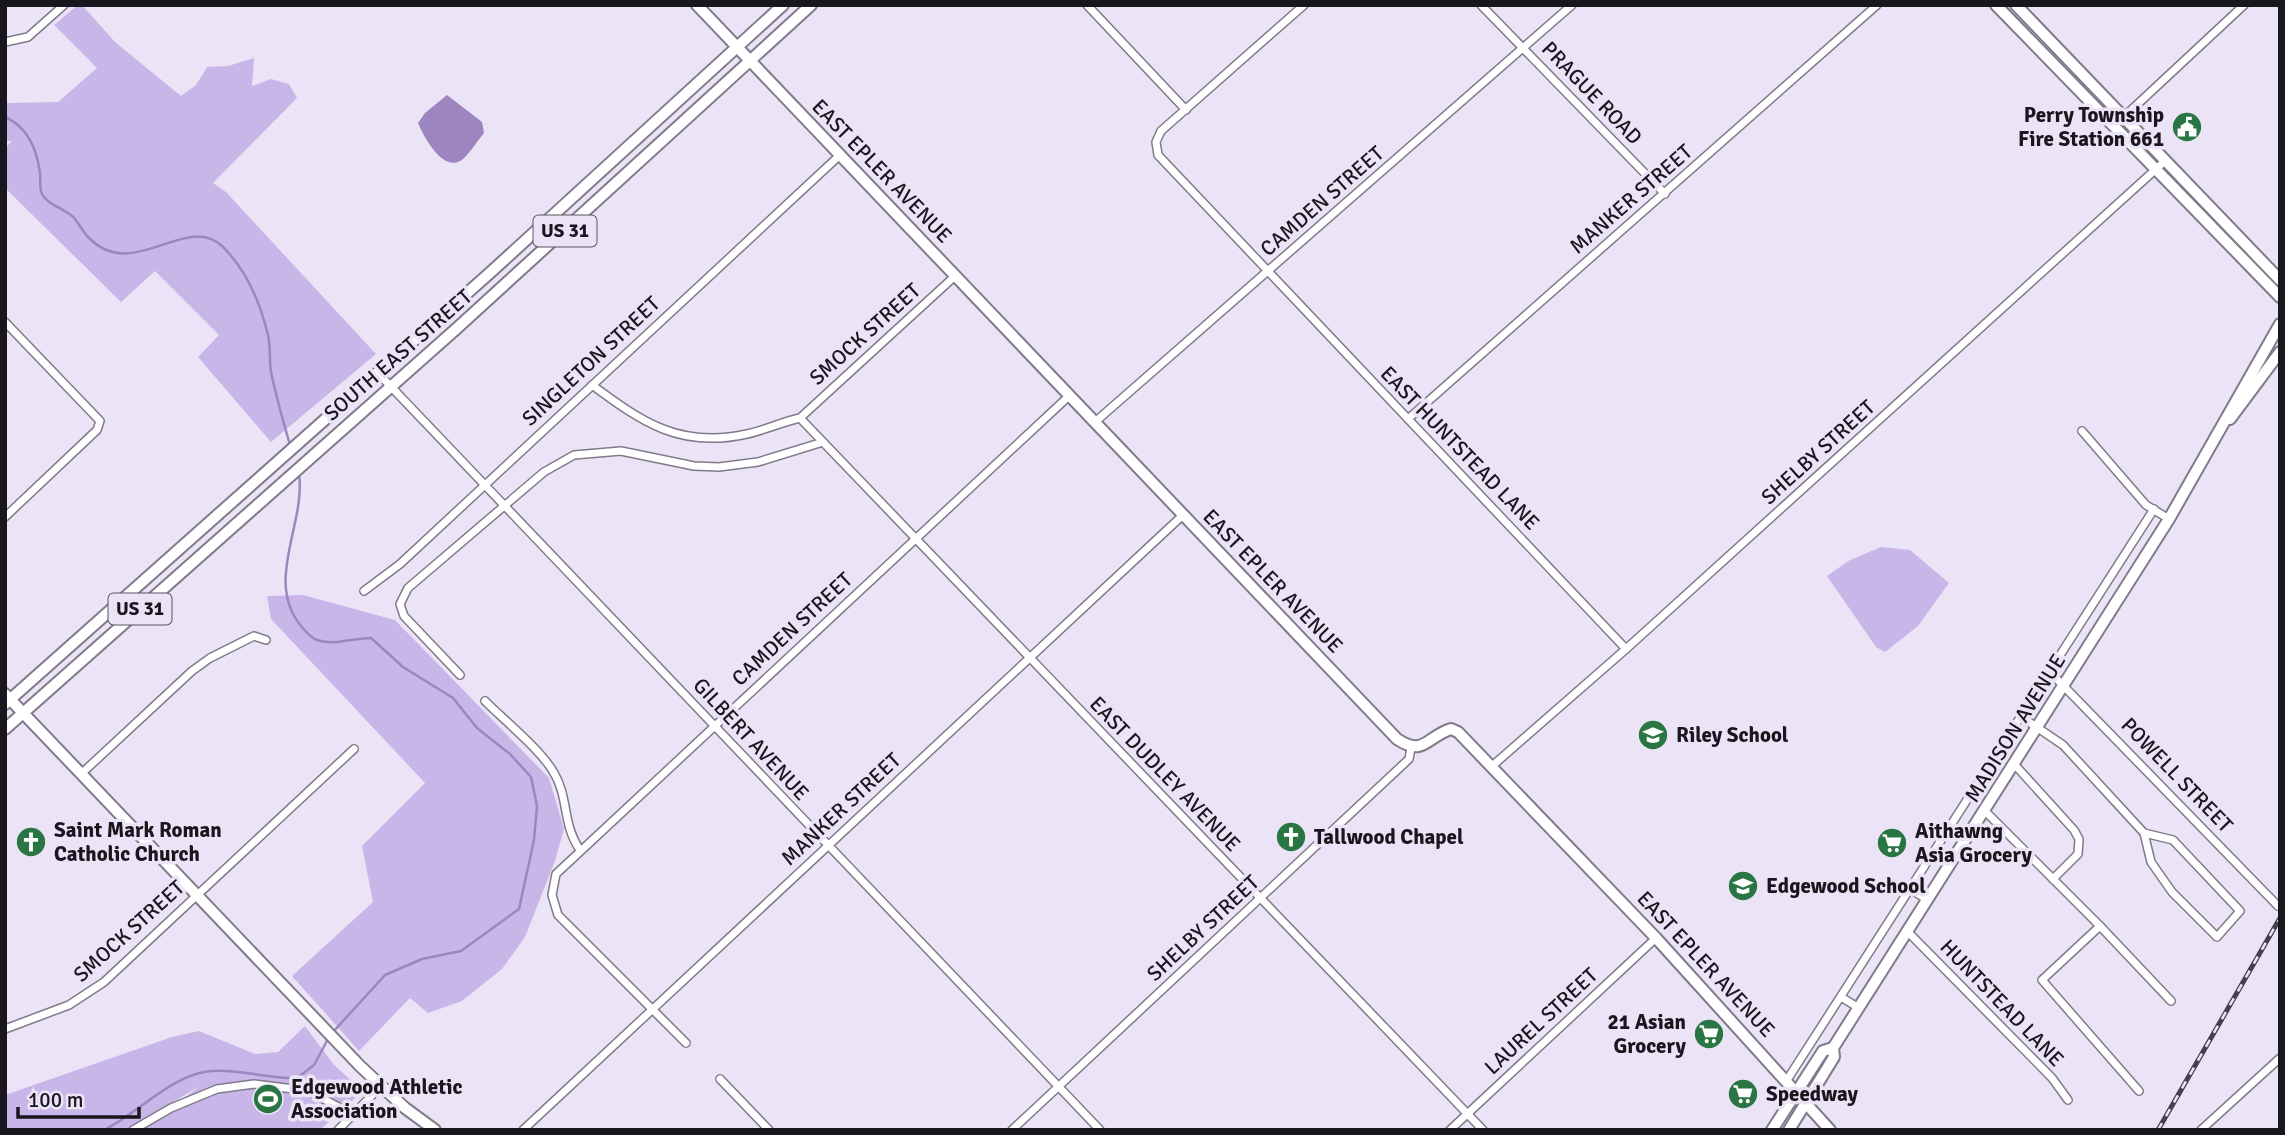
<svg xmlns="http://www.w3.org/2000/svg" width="2285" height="1135" font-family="Signika,sans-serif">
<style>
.green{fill:#c9b6e9}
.water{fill:#9d86bf}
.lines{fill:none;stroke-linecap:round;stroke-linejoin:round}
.stream{stroke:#9d86bf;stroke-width:2.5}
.street-casing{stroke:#807a8a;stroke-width:10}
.secondary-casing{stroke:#807a8a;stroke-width:14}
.primary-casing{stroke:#807a8a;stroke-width:14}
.street{stroke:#fff;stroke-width:7}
.secondary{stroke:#fff;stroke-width:10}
.primary{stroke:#fff;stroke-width:10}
.rail-casing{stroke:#45414b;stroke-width:5}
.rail{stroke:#ebe4f7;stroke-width:2.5;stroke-dasharray:8;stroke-linecap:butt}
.labels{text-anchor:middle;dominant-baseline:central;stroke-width:7;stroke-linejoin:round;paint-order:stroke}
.shield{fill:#ebe4f7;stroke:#58545e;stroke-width:2}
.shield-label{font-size:19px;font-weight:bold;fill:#19161d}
.street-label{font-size:21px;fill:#19161d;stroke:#ebe4f7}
.poi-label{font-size:21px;font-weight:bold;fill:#19161d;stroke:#ebe4f7;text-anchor:start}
</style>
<rect width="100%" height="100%" fill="#ebe4f7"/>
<!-- green -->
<g class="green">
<path d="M 78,5 L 82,5 L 115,42 L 181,96 L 196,85 L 207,67 L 228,66 L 254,58 L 252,86 L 271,79 L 289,84 L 297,98 L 213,183 L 226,192 L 376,354 L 271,442 L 198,357 L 219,335 L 155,271 L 121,302 L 5,188 L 5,148 L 12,141 L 5,141 L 5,103 L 58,102 L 97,68 L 54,25 Z"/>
<path d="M 1881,547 L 1910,550 L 1949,583 L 1918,626 L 1885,652 L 1876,647 L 1827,576 L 1850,560 Z"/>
<path d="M 303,595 L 395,620 L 549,778 L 564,829 L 555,861 L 525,937 L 502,969 L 462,1001 L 428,1013 L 410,998 L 359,1051 L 292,976 L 373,902 L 362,846 L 425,783 L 271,619 L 267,596 Z"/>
<path d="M 305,1026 L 334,1065 L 363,1091 L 320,1130 L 131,1130 L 171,1108 L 200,1086 L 126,1130 L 5,1130 L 5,1095 L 172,1037 L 199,1031 L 255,1054 L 278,1052 Z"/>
</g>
<!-- water -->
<path class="water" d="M 447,95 L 482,122 L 484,133 C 477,141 471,152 463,159 C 444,175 424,137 418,123 L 425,113 Z"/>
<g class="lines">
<!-- stream -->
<g class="stream">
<path d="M 5,117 C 28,127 37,150 40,173 C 41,180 39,188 42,194 C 48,205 63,208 72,216 C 78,221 82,231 88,237 C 133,284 185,212 222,246 C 247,270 260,302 268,335 C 271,347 269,360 271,372 C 276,396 283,421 290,445"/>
<path d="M 299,474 C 306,524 264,581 301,626 C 305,631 311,638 317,640 C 333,646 354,638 371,638 L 403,667 L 453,698 L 477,728 L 510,754 L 531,777 L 537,806 L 534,840 L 519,909 L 461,951 L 422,959 L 385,975 L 333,1032"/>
<path d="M 104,1130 C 136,1114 170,1078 204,1072 C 235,1067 266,1079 297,1078 L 314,1065 L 329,1037"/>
</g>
<!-- street casing -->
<g class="street-casing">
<g id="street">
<path d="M 1087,5 L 1186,110"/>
<path d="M 1304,5 L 1161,131 L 1156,142 L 1158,155 L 1626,649"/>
<path d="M 1481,5 L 1665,194"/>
<path d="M 5,42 L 28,37 L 64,5"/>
<path d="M 2113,127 L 2244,5"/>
<path d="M 5,322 L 100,421 L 97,430 L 5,517"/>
<path d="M 377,372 L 1100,1130"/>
<path d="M 592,385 C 642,422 680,449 747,434 C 765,430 782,422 800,418 L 1483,1130"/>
<path d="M 800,418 L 955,276"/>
<path d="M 1408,419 L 1877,5"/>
<path d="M 1095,422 L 1572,5"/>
<path d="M 2082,431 L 2146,505 L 2169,519"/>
<path d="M 364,591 L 400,564 L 840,155"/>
<path d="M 2049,671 L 2278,906"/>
<path d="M 460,675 L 404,616 L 400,604 L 408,588 L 544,472 L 574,455 L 621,451 L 694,466 L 719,467 L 758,462 L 823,442"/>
<path d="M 485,701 C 504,720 542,751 554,773 C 569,798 562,824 580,850"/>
<path d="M 2020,716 L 2063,745 L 2144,833 L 2151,862 L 2172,892 L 2217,937 L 2240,911 L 2173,840 L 2144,833"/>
<path d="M 2015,765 L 2074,830 L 2079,839 L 2078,854 L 2053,879"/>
<path d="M 1491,767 L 1626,649 L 2166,160"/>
<path d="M 81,774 L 192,671 L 210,658 L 254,636 L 266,640"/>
<path d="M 1985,811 L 2100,926 L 2042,980 L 2139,1091"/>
<path d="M 1910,889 L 1928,900"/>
<path d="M 2100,926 L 2171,1001"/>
<path d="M 1908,932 L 2052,1078 L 2068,1100"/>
<path d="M 1841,997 L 1859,1008"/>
<path d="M 5,1029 L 69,1005 L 104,982 L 354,749"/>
<path d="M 686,1043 L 558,915 L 552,895 L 556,874 L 1069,396"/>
<path d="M 720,1079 L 769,1130"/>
<path d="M 1787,1080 L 2154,509"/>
<path d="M 133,1130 L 171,1108 L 217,1089 L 254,1084 L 309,1091 L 353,1115"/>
<path d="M 338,1130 L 380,1087"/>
<path d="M 523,1130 L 1183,515"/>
<path d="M 1012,1130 L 1409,759 L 1411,748"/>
<path d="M 1450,1130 L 1656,938"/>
<path d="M 2201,1130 L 2280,1058"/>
</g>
</g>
<!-- secondary casing -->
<g class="secondary-casing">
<g id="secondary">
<path d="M 697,5 L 1397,739 C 1424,757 1426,737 1451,729 L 1458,732 L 1656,938 L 1830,1130"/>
<path d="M 1996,5 L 2280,297"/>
<path d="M 2016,5 L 2280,280"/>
<path d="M 2230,419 L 2280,352"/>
<path d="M 5,694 L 360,1066 L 405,1108 L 435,1130"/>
<path d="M 1772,1130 L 1823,1051 L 1833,1048"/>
<path d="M 1789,1130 L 1834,1057 L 1833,1048 L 2169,519 L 2280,324"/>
</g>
</g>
<!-- primary casing -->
<g class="primary-casing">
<g id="primary">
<path d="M 5,704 L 492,271 L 783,5"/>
<path d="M 5,729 L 456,329 L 811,5"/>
</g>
</g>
<!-- street -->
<use href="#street" class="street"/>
<!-- secondary -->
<use href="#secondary" class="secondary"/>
<!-- primary -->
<use href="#primary" class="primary"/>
<!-- rail casing -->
<g class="rail-casing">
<path id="rail" d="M 2158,1130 L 2280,918"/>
</g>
<!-- rail -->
<use href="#rail" class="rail"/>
</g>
<!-- icons -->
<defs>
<g id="civic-disc" transform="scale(1.575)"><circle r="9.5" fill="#297544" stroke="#ebe4f7"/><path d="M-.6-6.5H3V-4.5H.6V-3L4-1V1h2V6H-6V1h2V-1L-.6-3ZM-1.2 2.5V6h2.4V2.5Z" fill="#fff"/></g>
<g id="school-disc" transform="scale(1.575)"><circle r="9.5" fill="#297544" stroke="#ebe4f7"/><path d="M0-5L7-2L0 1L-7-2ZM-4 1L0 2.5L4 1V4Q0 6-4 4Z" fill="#fff"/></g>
<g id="church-disc" transform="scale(1.575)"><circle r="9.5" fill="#297544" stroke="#ebe4f7"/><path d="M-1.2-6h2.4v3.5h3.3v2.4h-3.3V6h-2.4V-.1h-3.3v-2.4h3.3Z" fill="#fff"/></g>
<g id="supermarket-disc" transform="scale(1.575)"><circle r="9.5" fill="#297544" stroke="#ebe4f7"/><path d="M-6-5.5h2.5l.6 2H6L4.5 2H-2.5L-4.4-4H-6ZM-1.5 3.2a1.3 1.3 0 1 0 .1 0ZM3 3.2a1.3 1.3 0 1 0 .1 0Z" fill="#fff"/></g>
<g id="stadium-disc" transform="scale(1.575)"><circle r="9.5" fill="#297544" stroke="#ebe4f7"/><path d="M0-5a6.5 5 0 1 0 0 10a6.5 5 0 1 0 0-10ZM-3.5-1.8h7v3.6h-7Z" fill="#fff"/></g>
</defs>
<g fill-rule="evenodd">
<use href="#civic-disc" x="2187" y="127"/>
<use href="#school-disc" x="1653" y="735"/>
<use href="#church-disc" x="1291" y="837"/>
<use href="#church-disc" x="31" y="842"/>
<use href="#supermarket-disc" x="1892" y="843"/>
<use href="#school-disc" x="1743" y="886"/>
<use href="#supermarket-disc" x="1709" y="1034"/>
<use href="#supermarket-disc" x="1743" y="1094"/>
<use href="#stadium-disc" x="268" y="1099"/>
</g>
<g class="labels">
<!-- shield labels -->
<g class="shield">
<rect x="533.5" y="215.5" width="63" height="31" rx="5"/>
<rect x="108.5" y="593.5" width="63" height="31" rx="5"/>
</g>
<g class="shield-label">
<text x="565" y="231">US 31</text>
<text x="140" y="609">US 31</text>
</g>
<!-- street labels -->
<g class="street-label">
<text transform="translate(1592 93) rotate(46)">PRAGUE ROAD</text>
<text transform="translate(882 171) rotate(46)">EAST EPLER AVENUE</text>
<text transform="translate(1631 199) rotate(-41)">MANKER STREET</text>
<text transform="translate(1322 201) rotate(-41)">CAMDEN STREET</text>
<text transform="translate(865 334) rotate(-42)">SMOCK STREET</text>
<text transform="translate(398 355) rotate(-41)">SOUTH EAST STREET</text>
<text transform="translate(591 361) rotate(-43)">SINGLETON STREET</text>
<text transform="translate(1460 448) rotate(46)">EAST HUNTSTEAD LANE</text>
<text transform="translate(1818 452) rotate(-42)">SHELBY STREET</text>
<text transform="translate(1273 581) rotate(46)">EAST EPLER AVENUE</text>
<text transform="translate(792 629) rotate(-43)">CAMDEN STREET</text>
<text transform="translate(2015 728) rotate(-58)">MADISON AVENUE</text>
<text transform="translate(751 739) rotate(47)">GILBERT AVENUE</text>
<text transform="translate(1165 774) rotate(46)">EAST DUDLEY AVENUE</text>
<text transform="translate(2177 775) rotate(46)">POWELL STREET</text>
<text transform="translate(841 809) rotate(-43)">MANKER STREET</text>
<text transform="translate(1203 928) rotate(-43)">SHELBY STREET</text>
<text transform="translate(129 931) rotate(-42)">SMOCK STREET</text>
<text transform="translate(1706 964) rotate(47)">EAST EPLER AVENUE</text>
<text transform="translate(2002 1003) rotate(46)">HUNTSTEAD LANE</text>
<text transform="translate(1541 1021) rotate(-43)">LAUREL STREET</text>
</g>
<!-- poi labels -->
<g class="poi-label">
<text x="2164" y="115" text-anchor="end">Perry Township<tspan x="2164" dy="24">Fire Station 661</tspan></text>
<text x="1676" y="735">Riley School</text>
<text x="54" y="830">Saint Mark Roman<tspan x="54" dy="24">Catholic Church</tspan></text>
<text x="1915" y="831">Aithawng<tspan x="1915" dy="24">Asia Grocery</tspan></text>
<text x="1314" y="837">Tallwood Chapel</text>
<text x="1766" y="886">Edgewood School</text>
<text x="1686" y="1022" text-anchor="end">21 Asian<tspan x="1686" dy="24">Grocery</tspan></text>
<text x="291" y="1087">Edgewood Athletic<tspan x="291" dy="24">Association</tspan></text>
<text x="1766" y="1094">Speedway</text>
</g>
</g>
<!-- border -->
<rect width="2285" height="1135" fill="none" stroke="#19161d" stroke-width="14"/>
<!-- scale -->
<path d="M18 1107v10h121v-10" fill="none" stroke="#19161d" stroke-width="3.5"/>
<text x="28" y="1107" font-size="21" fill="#19161d" stroke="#ebe4f7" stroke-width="5" paint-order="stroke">100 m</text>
</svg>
